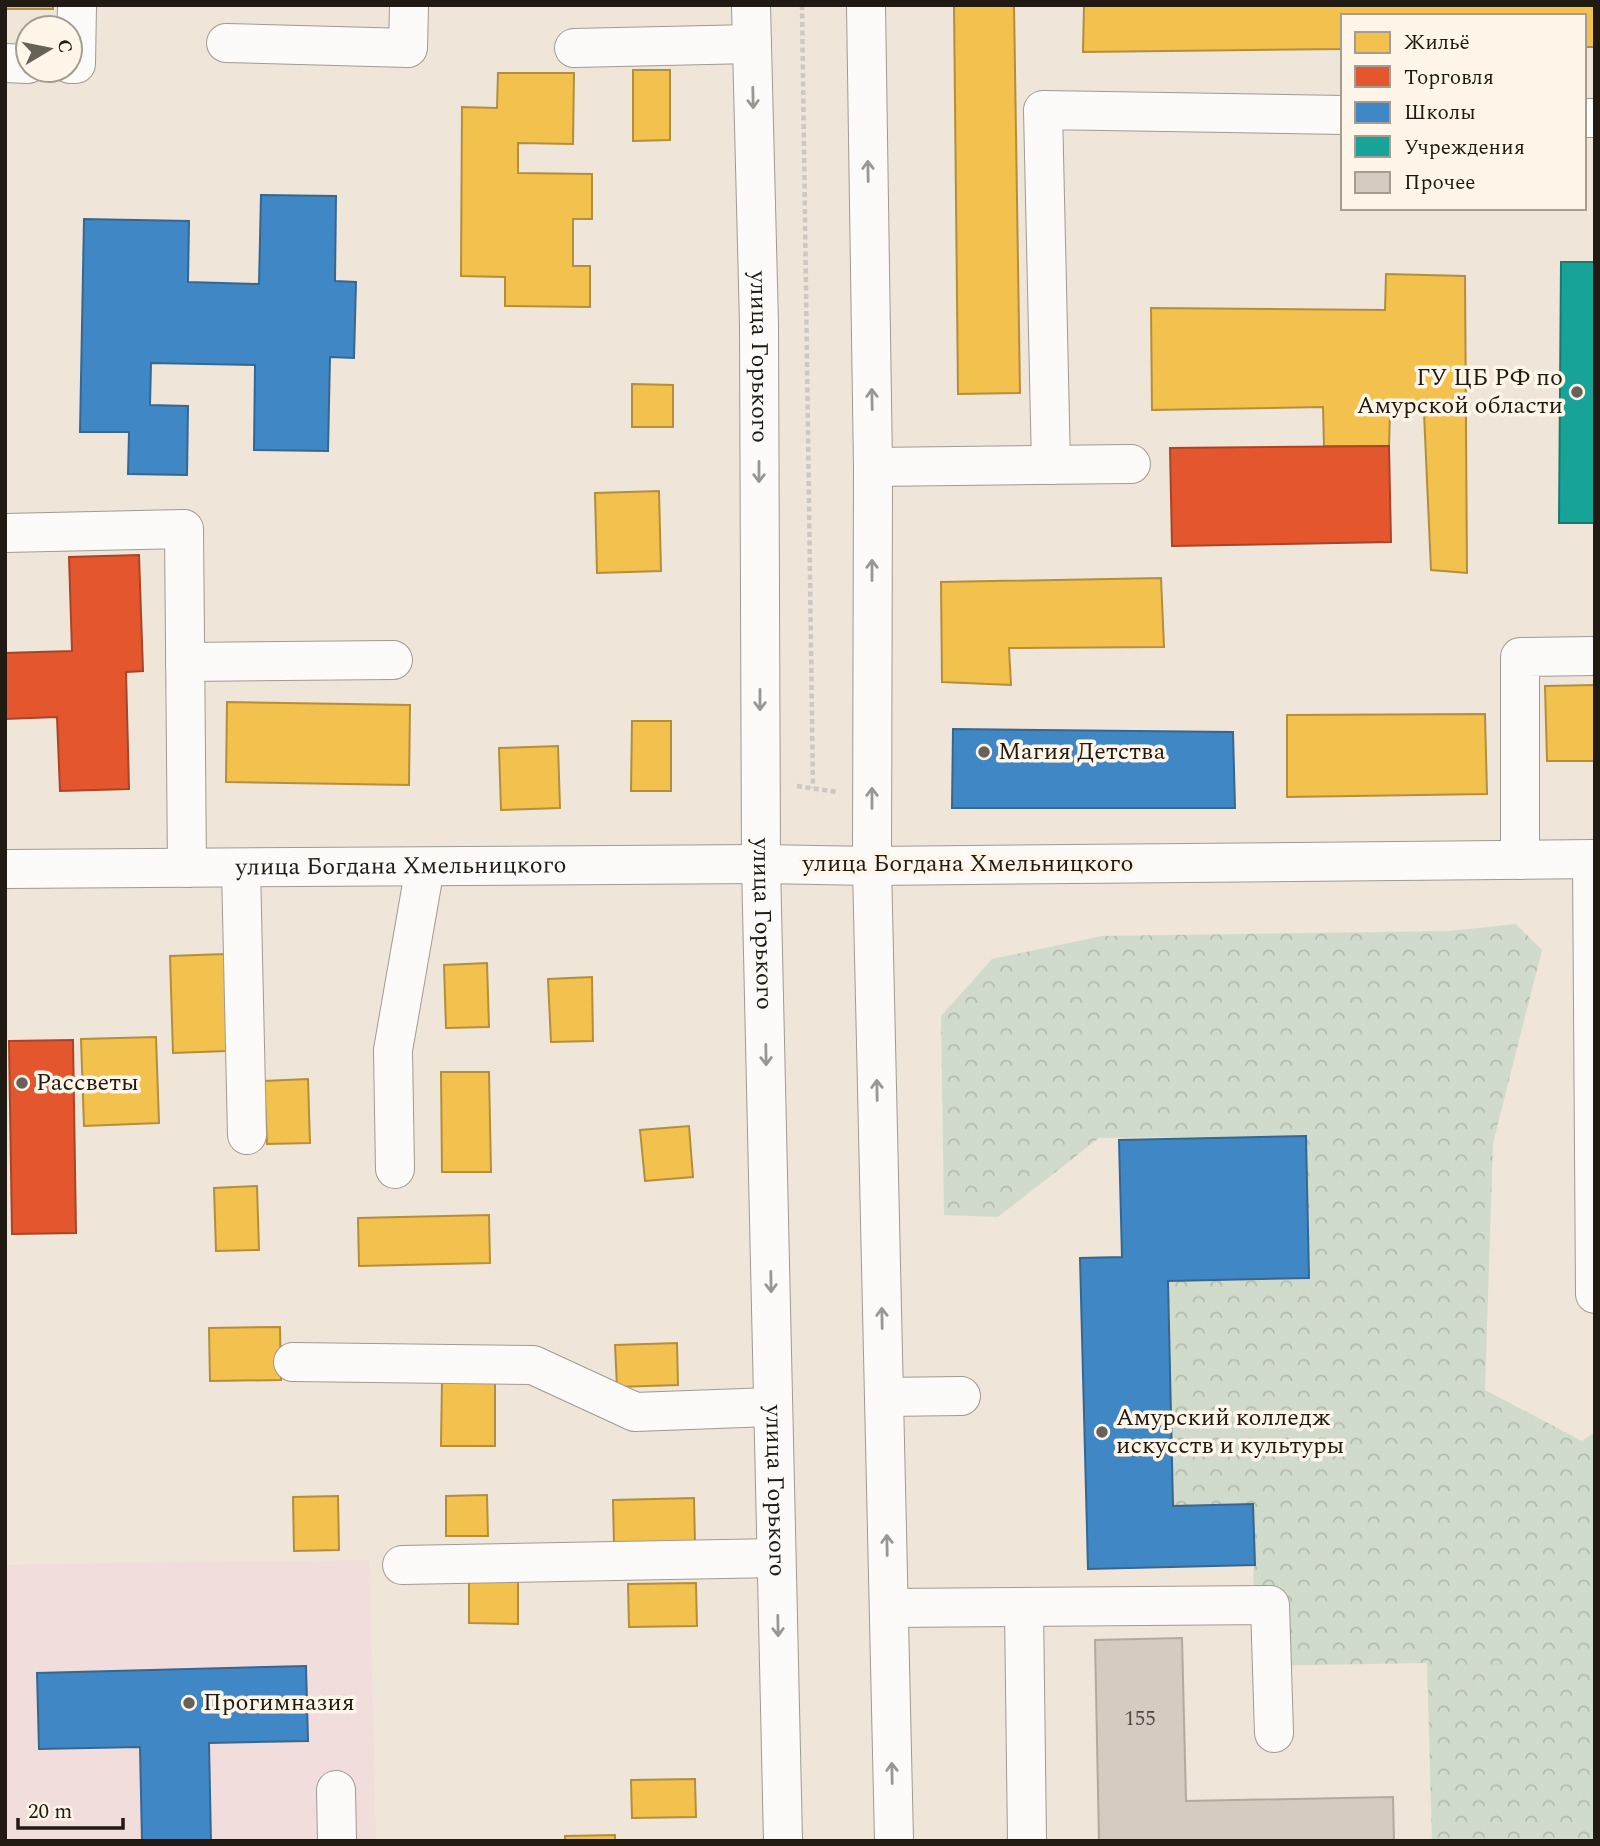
<svg xmlns="http://www.w3.org/2000/svg" width="1600" height="1846" font-family="Spectral,serif">
<style>
.education{fill:#f1dddb}
.forest{fill:url(#forest-crowns)}
.homes{fill:#f2c14e;stroke:#b38f3c;stroke-width:2}
.shops{fill:#e4572e;stroke:#a94526;stroke-width:2}
.schools{fill:#3f88c5;stroke:#36678f;stroke-width:2}
.public{fill:#17a398;stroke:#1a7a70;stroke-width:2}
.building{fill:#d4ccc1;stroke:#b1aaa1;stroke-width:2}
.lines{fill:none;stroke-linecap:round;stroke-linejoin:round}
.minor-casing{stroke:#a19a92;stroke-width:40}
.major-casing{stroke:#a19a92;stroke-width:40}
.path{stroke:#ccc9c5;stroke-width:4.5;stroke-dasharray:5 3.5;stroke-linecap:butt}
.minor{stroke:#fdfbf9;stroke-width:38}
.major{stroke:#fdfbf9;stroke-width:38}
.oneway{stroke:#9a9691}
.poi-dot{fill:#686158;stroke:#fff5e8;stroke-width:2.5}
.labels{text-anchor:middle;dominant-baseline:central;stroke-width:7;stroke-linejoin:round;paint-order:stroke}
.number-label{font-size:21px;fill:#4f4840}
.street-label{font-size:24px;fill:#201a12;stroke:#fff5e8}
.poi-label{font-size:24px;fill:#201a12;stroke:#fff5e8;text-anchor:start}
</style>
<defs>
<pattern id="forest-crowns" width="20" height="18" patternUnits="userSpaceOnUse" patternTransform="scale(1.75)"><rect width="20" height="18" fill="#d1dbcc"/><path d="M2 6a3 3 0 1 1 6 0M12 15a3 3 0 1 1 6 0" fill="none" stroke="#b3bbae"/></pattern>
</defs>
<rect width="100%" height="100%" fill="#efe5d9"/>
<!-- education -->
<path class="education" d="M 369,1560 L 376,1841 L 5,1841 L 5,1565 Z"/>
<!-- forest -->
<path class="forest" d="M 1516,924 L 1542,950 L 1493,1143 L 1485,1390 L 1582,1441 L 1595,1432 L 1595,1841 L 1432,1841 L 1427,1663 L 1254,1666 L 1253,1504 L 1173,1506 L 1168,1281 L 1306,1136 L 1099,1138 L 998,1217 L 944,1215 L 941,1016 L 992,959 L 1102,936 L 1449,931 Z"/>
<!-- homes -->
<g class="homes">
<rect x="5" y="5" width="48" height="4"/>
<path d="M 954,5 L 1014,5 L 1020,393 L 958,394 Z"/>
<path d="M 1084,5 L 1595,5 L 1595,47 L 1584,47 L 1584,16 L 1343,16 L 1343,49 L 1083,52 Z"/>
<path d="M 633,70 L 670,70 L 670,140 L 633,141 Z"/>
<path d="M 498,73 L 574,73 L 573,144 L 518,143 L 518,173 L 592,174 L 592,219 L 573,219 L 573,266 L 590,266 L 590,307 L 505,306 L 505,277 L 461,276 L 462,107 L 497,108 Z"/>
<path d="M 1386,274 L 1465,276 L 1467,573 L 1431,570 L 1424,413 L 1390,411 L 1389,446 L 1324,446 L 1323,407 L 1152,410 L 1151,308 L 1385,310 Z"/>
<path d="M 632,384 L 673,385 L 673,427 L 632,427 Z"/>
<path d="M 659,491 L 661,571 L 597,573 L 595,493 Z"/>
<path d="M 1161,578 L 1164,647 L 1009,648 L 1011,685 L 942,682 L 941,582 Z"/>
<path d="M 1595,685 L 1595,761 L 1547,761 L 1545,686 Z"/>
<path d="M 227,702 L 410,705 L 409,785 L 226,782 Z"/>
<path d="M 1485,714 L 1487,794 L 1287,797 L 1287,715 Z"/>
<path d="M 632,721 L 671,721 L 671,791 L 631,791 Z"/>
<path d="M 558,746 L 560,808 L 501,810 L 499,748 Z"/>
<path d="M 225,954 L 227,1051 L 173,1053 L 170,956 Z"/>
<path d="M 487,963 L 489,1027 L 446,1028 L 444,965 Z"/>
<path d="M 592,977 L 593,1041 L 551,1042 L 548,979 Z"/>
<path d="M 156,1037 L 159,1123 L 84,1126 L 81,1039 Z"/>
<path d="M 441,1072 L 489,1072 L 491,1172 L 442,1172 Z"/>
<path d="M 308,1079 L 310,1143 L 267,1144 L 264,1081 Z"/>
<path d="M 689,1126 L 693,1177 L 645,1181 L 640,1130 Z"/>
<path d="M 257,1186 L 259,1250 L 216,1251 L 214,1188 Z"/>
<path d="M 489,1215 L 490,1263 L 359,1266 L 358,1218 Z"/>
<path d="M 280,1327 L 281,1380 L 210,1381 L 209,1328 Z"/>
<path d="M 677,1343 L 678,1385 L 617,1387 L 615,1345 Z"/>
<path d="M 442,1378 L 495,1379 L 495,1446 L 441,1446 Z"/>
<path d="M 487,1495 L 488,1536 L 446,1536 L 446,1496 Z"/>
<path d="M 338,1496 L 339,1550 L 294,1551 L 293,1497 Z"/>
<path d="M 694,1498 L 695,1545 L 614,1546 L 613,1500 Z"/>
<path d="M 469,1582 L 518,1582 L 518,1624 L 469,1623 Z"/>
<path d="M 696,1583 L 697,1626 L 629,1627 L 628,1584 Z"/>
<path d="M 695,1779 L 696,1817 L 632,1818 L 631,1780 Z"/>
<path d="M 615,1835 L 615,1841 L 565,1841 L 565,1836 Z"/>
</g>
<!-- shops -->
<g class="shops">
<path d="M 1389,446 L 1391,542 L 1172,546 L 1170,448 Z"/>
<path d="M 139,555 L 143,671 L 126,672 L 129,789 L 60,791 L 57,717 L 5,719 L 5,653 L 72,651 L 69,557 Z"/>
<path d="M 73,1040 L 76,1233 L 12,1234 L 9,1041 Z"/>
</g>
<!-- schools -->
<g class="schools">
<path d="M 261,195 L 336,196 L 335,281 L 356,282 L 354,358 L 330,357 L 328,451 L 254,450 L 255,365 L 151,363 L 150,405 L 188,406 L 187,475 L 128,474 L 129,432 L 80,432 L 84,219 L 189,221 L 188,282 L 259,284 Z"/>
<path d="M 953,729 L 1233,732 L 1235,808 L 952,808 Z"/>
<path d="M 1306,1136 L 1309,1278 L 1168,1281 L 1173,1506 L 1253,1504 L 1255,1565 L 1088,1569 L 1080,1258 L 1122,1257 L 1119,1140 Z"/>
<path d="M 306,1666 L 308,1741 L 209,1743 L 211,1841 L 142,1841 L 140,1747 L 39,1749 L 37,1673 Z"/>
</g>
<!-- public -->
<path class="public" d="M 1561,262 L 1595,262 L 1595,523 L 1559,523 Z"/>
<!-- building -->
<path class="building" d="M 1182,1638 L 1186,1801 L 1393,1797 L 1394,1841 L 1099,1841 L 1095,1640 Z"/>
<g class="lines">
<!-- minor casing -->
<g class="minor-casing">
<g id="minor">
<path d="M 226,43 L 408,48 L 409,5"/>
<path d="M 574,48 L 752,44"/>
<path d="M 5,63 L 28,64"/>
<path d="M 70,64 L 76,64 L 77,5"/>
<path d="M 1584,118 L 1595,118"/>
<path d="M 1051,465 L 1043,110 L 1343,115"/>
<path d="M 873,467 L 1131,464"/>
<path d="M 5,533 L 184,529 L 187,868"/>
<path d="M 185,662 L 393,660"/>
<path d="M 1592,859 L 1595,1294"/>
<path d="M 1520,860 L 1520,657 L 1595,656"/>
<path d="M 872,866 L 1595,859"/>
<path d="M 241,868 L 247,1135"/>
<path id="s1" d="M 5,869 L 761,864"/>
<path d="M 395,1169 L 393,1050 L 425,867"/>
<path d="M 293,1362 L 533,1365 L 635,1412 L 773,1407"/>
<path d="M 884,1397 L 961,1396"/>
<path d="M 402,1565 L 776,1558"/>
<path d="M 1024,1607 L 1027,1841"/>
<path d="M 889,1608 L 1270,1605 L 1274,1733"/>
<path d="M 336,1790 L 337,1841"/>
</g>
</g>
<!-- major casing -->
<g class="major-casing">
<g id="major">
<path id="s2" d="M 751,5 L 759,325 L 761,864 L 783,1841"/>
<path d="M 866,5 L 873,467 L 872,866 L 894,1841"/>
<path d="M 761,864 L 872,866"/>
</g>
</g>
<!-- path -->
<g class="path">
<path d="M 802,5 L 813,788"/>
<path d="M 797,786 L 837,792"/>
</g>
<!-- minor -->
<use href="#minor" class="minor"/>
<!-- major -->
<use href="#major" class="major"/>
</g>
<!-- one-way arrows -->
<defs><path id="oneway-shaft" d="M-6 0H5M1.5-3L5.5 0L1.5 3" fill="none" stroke-width="1.6" stroke-linecap="round" stroke-linejoin="round" transform="scale(1.75)"/></defs>
<g class="oneway">
<use href="#oneway-shaft" transform="translate(753 98) rotate(89)"/>
<use href="#oneway-shaft" transform="translate(868 171) rotate(-91)"/>
<use href="#oneway-shaft" transform="translate(872 399) rotate(-91)"/>
<use href="#oneway-shaft" transform="translate(759 472) rotate(90)"/>
<use href="#oneway-shaft" transform="translate(872 570) rotate(-90)"/>
<use href="#oneway-shaft" transform="translate(760 700) rotate(90)"/>
<use href="#oneway-shaft" transform="translate(872 798) rotate(-90)"/>
<use href="#oneway-shaft" transform="translate(766 1055) rotate(89)"/>
<use href="#oneway-shaft" transform="translate(877 1090) rotate(-91)"/>
<use href="#oneway-shaft" transform="translate(771 1282) rotate(89)"/>
<use href="#oneway-shaft" transform="translate(882 1318) rotate(-91)"/>
<use href="#oneway-shaft" transform="translate(887 1545) rotate(-91)"/>
<use href="#oneway-shaft" transform="translate(778 1626) rotate(89)"/>
<use href="#oneway-shaft" transform="translate(892 1773) rotate(-91)"/>
</g>
<!-- markers -->
<g class="poi-dot">
<circle cx="1577" cy="392" r="7"/>
<circle cx="984" cy="752" r="7"/>
<circle cx="22" cy="1083" r="7"/>
<circle cx="1102" cy="1432" r="7"/>
<circle cx="189" cy="1703" r="7"/>
</g>
<g class="labels">
<!-- number labels -->
<g class="number-label">
<text x="1140" y="1719">155</text>
</g>
<!-- street labels -->
<g class="street-label">
<text stroke="none"><textPath href="#s2" startOffset="352">улица Горького</textPath></text>
<text x="968" y="864">улица Богдана Хмельницкого</text>
<text stroke="none"><textPath href="#s1" startOffset="396">улица Богдана Хмельницкого</textPath></text>
<text stroke="none"><textPath href="#s2" startOffset="919">улица Горького</textPath></text>
<text stroke="none"><textPath href="#s2" startOffset="1486">улица Горького</textPath></text>
</g>
<!-- poi labels -->
<g class="poi-label">
<text x="1563" y="378" text-anchor="end">ГУ ЦБ РФ по<tspan x="1563" dy="28">Амурской области</tspan></text>
<text x="998" y="752">Магия Детства</text>
<text x="36" y="1083">Рассветы</text>
<text x="1116" y="1418">Амурский колледж<tspan x="1116" dy="28">искусств и культуры</tspan></text>
<text x="203" y="1703">Прогимназия</text>
</g>
</g>
<!-- border -->
<rect width="1600" height="1846" fill="none" stroke="#201a12" stroke-width="14"/>
<!-- legend -->
<rect x="1341" y="14" width="245" height="196" fill="#fff5e8" stroke="#a69d92" stroke-width="2"/>
<rect x="1355" y="32" width="35" height="21" fill="#f2c14e" stroke="#a69d92" stroke-width="2"/>
<text x="1404" y="49" font-size="21" fill="#201a12">Жильё</text>
<rect x="1355" y="66" width="35" height="21" fill="#e4572e" stroke="#a69d92" stroke-width="2"/>
<text x="1404" y="84" font-size="21" fill="#201a12">Торговля</text>
<rect x="1355" y="102" width="35" height="21" fill="#3f88c5" stroke="#a69d92" stroke-width="2"/>
<text x="1404" y="119" font-size="21" fill="#201a12">Школы</text>
<rect x="1355" y="136" width="35" height="21" fill="#17a398" stroke="#a69d92" stroke-width="2"/>
<text x="1404" y="154" font-size="21" fill="#201a12">Учреждения</text>
<rect x="1355" y="172" width="35" height="21" fill="#d4ccc1" stroke="#a69d92" stroke-width="2"/>
<text x="1404" y="189" font-size="21" fill="#201a12">Прочее</text>
<!-- north arrow -->
<g transform="translate(49 49) rotate(80)"><circle r="33" fill="#fff5e8" stroke="#a69d92" stroke-width="2"/>
<path d="M0-5L12 26L0 18L-12 26Z" fill="#686158"/>
<text y="-10" font-size="19" font-weight="bold" text-anchor="middle" fill="#201a12">С</text>
</g>
<!-- scale -->
<path d="M18 1818v10h105v-10" fill="none" stroke="#201a12" stroke-width="3.5"/>
<text x="28" y="1818" font-size="21" fill="#201a12" stroke="#fff5e8" stroke-width="5" paint-order="stroke">20 m</text>
</svg>
